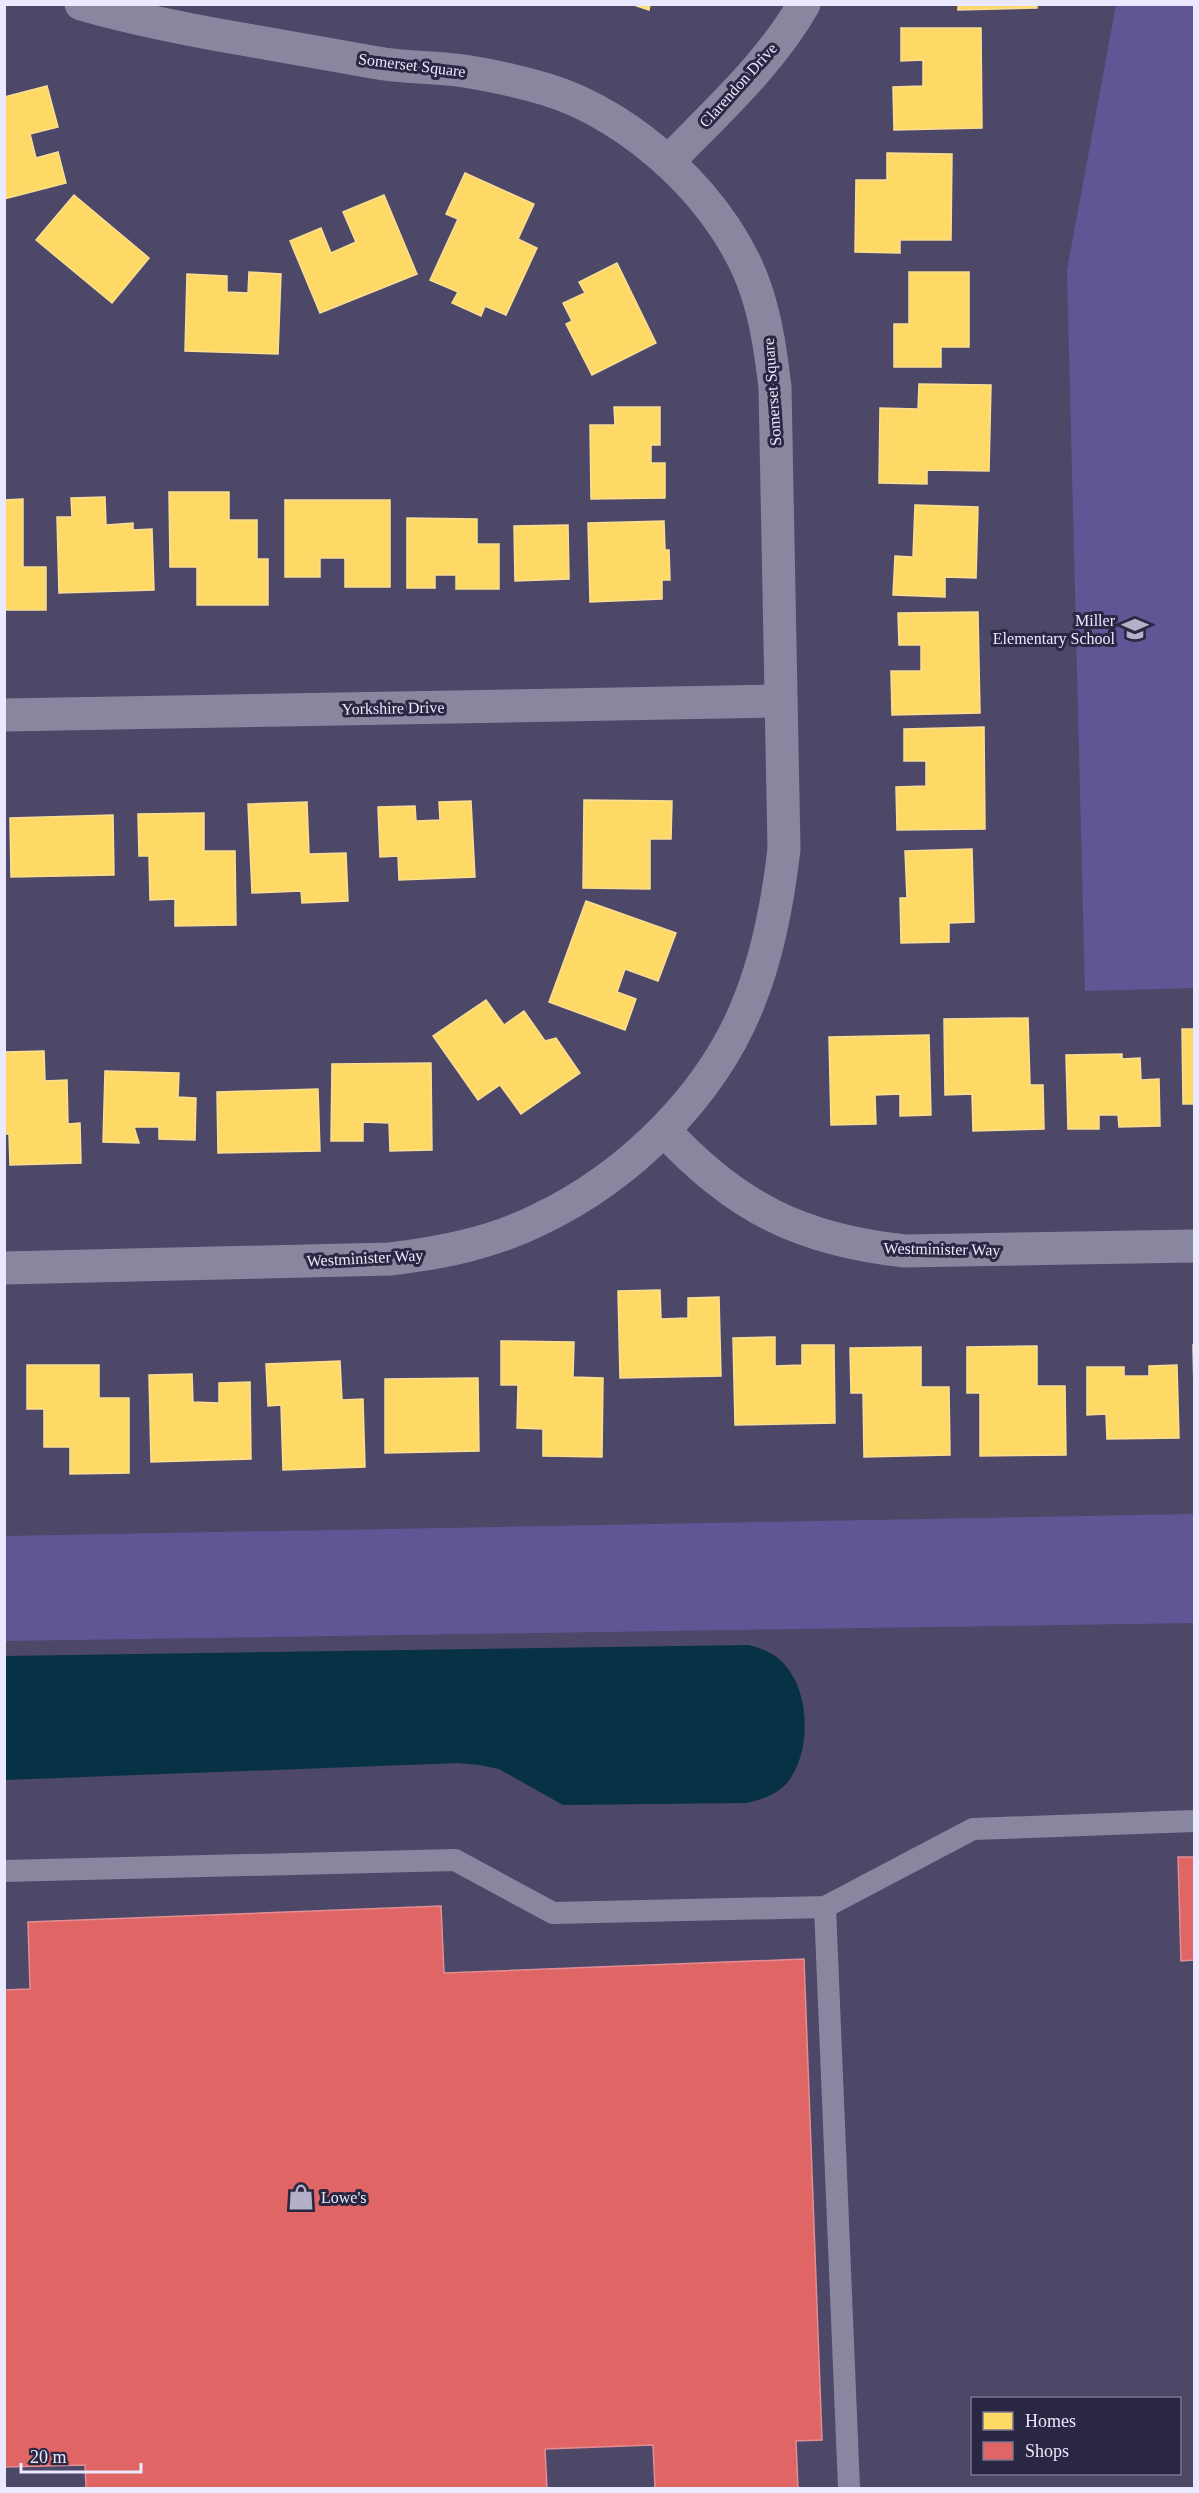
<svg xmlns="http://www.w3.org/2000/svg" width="1199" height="2493" font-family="Georgia,serif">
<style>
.green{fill:#605696}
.water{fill:#073145}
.homes{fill:#ffd966;stroke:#f9de94;stroke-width:1.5}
.shops{fill:#e06666;stroke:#e38d94;stroke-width:1.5}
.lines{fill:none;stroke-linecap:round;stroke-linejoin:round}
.service{stroke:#8986a0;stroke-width:22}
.minor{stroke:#8986a0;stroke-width:33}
.labels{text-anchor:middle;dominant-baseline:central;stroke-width:6;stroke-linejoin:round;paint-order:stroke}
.street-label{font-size:16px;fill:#eae9ff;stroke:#2a2742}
.poi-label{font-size:16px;fill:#eae9ff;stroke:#2a2742;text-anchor:end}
</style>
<rect width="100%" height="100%" fill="#4d4768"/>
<!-- green -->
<g class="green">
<path d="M 1116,5 L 1194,5 L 1194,988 L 1085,991 L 1067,270 Z"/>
<path d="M 1194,1514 L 1194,1623 L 5,1641 L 5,1536 Z"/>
</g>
<!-- water -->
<path class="water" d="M 749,1645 C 763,1649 776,1654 785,1665 C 811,1694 811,1754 787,1783 C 776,1795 761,1800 746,1803 L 563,1805 L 499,1769 L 479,1765 L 458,1763 L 5,1780 L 5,1656 Z"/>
<!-- homes -->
<g class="homes">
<path d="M 631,4 L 650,4 L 649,10 Z"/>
<path d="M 958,4 L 1037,4 L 1037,8 L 958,10 Z"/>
<path d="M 901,28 L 981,28 L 982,128 L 894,130 L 893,87 L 923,86 L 923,60 L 901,61 Z"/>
<path d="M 47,86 L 58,127 L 30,134 L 36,158 L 58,152 L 66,183 L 4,199 L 4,97 Z"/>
<path d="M 887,153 L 952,154 L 951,240 L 900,240 L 900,253 L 855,252 L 856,180 L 887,180 Z"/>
<path d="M 465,173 L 534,204 L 518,239 L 537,248 L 506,315 L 485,306 L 481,316 L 452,303 L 458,292 L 430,280 L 458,219 L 446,214 Z"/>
<path d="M 74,195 L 149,258 L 112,303 L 36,240 Z"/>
<path d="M 384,195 L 417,274 L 320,313 L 290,241 L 321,228 L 331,253 L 356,242 L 343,212 Z"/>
<path d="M 617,263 L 656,343 L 592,375 L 566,324 L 572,321 L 563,303 L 585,293 L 579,282 Z"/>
<path d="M 249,272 L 281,274 L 278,354 L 185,351 L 187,274 L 227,276 L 227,292 L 248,293 Z"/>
<path d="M 909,272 L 969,272 L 969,347 L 941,347 L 941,367 L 894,367 L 894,324 L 909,324 Z"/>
<path d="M 919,384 L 991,385 L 989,471 L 927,470 L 927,484 L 879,483 L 880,408 L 918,409 Z"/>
<path d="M 614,407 L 660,407 L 660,445 L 651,445 L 651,463 L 665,463 L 665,498 L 591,499 L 590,425 L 615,425 Z"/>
<path d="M 169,492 L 229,492 L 229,520 L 257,520 L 257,559 L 268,559 L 268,605 L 197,605 L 197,567 L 170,567 Z"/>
<path d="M 105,497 L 106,525 L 133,523 L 133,530 L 152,529 L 154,590 L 59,593 L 57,517 L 72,517 L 71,498 Z"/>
<path d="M 23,499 L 23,567 L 46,567 L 46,610 L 4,610 L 4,500 Z"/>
<path d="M 285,500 L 390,500 L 390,587 L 345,587 L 345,558 L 320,558 L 320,577 L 285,577 Z"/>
<path d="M 915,505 L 978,507 L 976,578 L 945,577 L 945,597 L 893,595 L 895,556 L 913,557 Z"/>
<path d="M 407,518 L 477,519 L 477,544 L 499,544 L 499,589 L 456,589 L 456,575 L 435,575 L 435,588 L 407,588 Z"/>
<path d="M 664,521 L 665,550 L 669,550 L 670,580 L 662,580 L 662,599 L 590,602 L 588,523 Z"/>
<path d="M 568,525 L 569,579 L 515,581 L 514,526 Z"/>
<path d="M 978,612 L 980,713 L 892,715 L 891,671 L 921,671 L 921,645 L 899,645 L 898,613 Z"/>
<path d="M 984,727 L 985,829 L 897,830 L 896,787 L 926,786 L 926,761 L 904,761 L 904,729 Z"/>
<path d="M 584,800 L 672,801 L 671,839 L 650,839 L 650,889 L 583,888 Z"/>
<path d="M 471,801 L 475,877 L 399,880 L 398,856 L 380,857 L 378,807 L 415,806 L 416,821 L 440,820 L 439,802 Z"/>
<path d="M 307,802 L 309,854 L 346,853 L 348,901 L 302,903 L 301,891 L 252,893 L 248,804 Z"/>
<path d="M 204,813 L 204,851 L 235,851 L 236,925 L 175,926 L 175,899 L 150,900 L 149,856 L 139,856 L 138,814 Z"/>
<path d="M 113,815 L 114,875 L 11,877 L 10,818 Z"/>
<path d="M 972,849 L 974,922 L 949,923 L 949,942 L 901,943 L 900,898 L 907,898 L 905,851 Z"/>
<path d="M 586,901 L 676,933 L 658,981 L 625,969 L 617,992 L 636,999 L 625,1030 L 549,1002 Z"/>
<path d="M 486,1000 L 504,1025 L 524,1011 L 545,1041 L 556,1038 L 580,1073 L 521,1114 L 500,1085 L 478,1100 L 433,1036 Z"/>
<path d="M 1028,1018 L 1030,1085 L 1043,1085 L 1044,1129 L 973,1131 L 972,1094 L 945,1095 L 944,1019 Z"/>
<path d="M 1182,1029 L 1194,1029 L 1194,1104 L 1183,1104 Z"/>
<path d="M 929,1035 L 931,1115 L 900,1116 L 900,1094 L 875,1095 L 876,1124 L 831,1125 L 829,1037 Z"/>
<path d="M 44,1051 L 45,1081 L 67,1080 L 68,1124 L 80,1123 L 81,1163 L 10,1165 L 9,1134 L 4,1134 L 4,1052 Z"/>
<path d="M 1122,1054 L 1122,1059 L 1140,1058 L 1141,1080 L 1159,1079 L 1160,1126 L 1119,1127 L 1118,1115 L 1099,1115 L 1099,1129 L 1068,1129 L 1066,1055 Z"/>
<path d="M 431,1063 L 432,1150 L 390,1151 L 389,1123 L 363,1122 L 363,1141 L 331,1141 L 332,1064 Z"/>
<path d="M 105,1071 L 179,1073 L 178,1097 L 196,1098 L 195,1140 L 159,1139 L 159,1127 L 134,1127 L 139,1143 L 103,1142 Z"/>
<path d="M 318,1089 L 320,1151 L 218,1153 L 217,1092 Z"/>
<path d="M 660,1290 L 661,1319 L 688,1318 L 688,1298 L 719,1297 L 721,1376 L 620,1378 L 618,1291 Z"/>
<path d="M 775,1337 L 775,1366 L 802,1365 L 802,1345 L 834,1345 L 835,1423 L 735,1425 L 733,1338 Z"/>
<path d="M 501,1341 L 574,1342 L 573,1377 L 603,1378 L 602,1457 L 543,1456 L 543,1429 L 517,1428 L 518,1385 L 501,1385 Z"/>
<path d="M 1193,1345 L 1194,1345 L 1194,1391 Z"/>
<path d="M 1037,1346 L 1037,1386 L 1065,1386 L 1066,1455 L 980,1456 L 980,1393 L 967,1393 L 967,1347 Z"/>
<path d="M 921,1347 L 921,1387 L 949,1387 L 950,1455 L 864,1457 L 863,1393 L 851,1393 L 850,1348 Z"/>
<path d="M 340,1361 L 342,1400 L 363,1399 L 365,1467 L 283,1470 L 281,1405 L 268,1406 L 266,1364 Z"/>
<path d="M 27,1365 L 99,1365 L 99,1398 L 129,1398 L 129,1473 L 70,1474 L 70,1447 L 44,1447 L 44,1409 L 27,1409 Z"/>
<path d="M 1177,1365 L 1179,1438 L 1107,1439 L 1106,1414 L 1087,1415 L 1087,1367 L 1124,1367 L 1124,1376 L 1149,1376 L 1149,1366 Z"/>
<path d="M 192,1374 L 193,1402 L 219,1403 L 219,1383 L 250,1382 L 251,1459 L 151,1462 L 149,1375 Z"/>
<path d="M 478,1378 L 479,1451 L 385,1453 L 385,1379 Z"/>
</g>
<!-- shops -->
<g class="shops">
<path d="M 1178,1857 L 1194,1857 L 1194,1960 L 1181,1961 Z"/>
<path d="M 441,1906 L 444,1973 L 804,1959 L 822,2440 L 796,2441 L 798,2488 L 655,2488 L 653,2445 L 545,2449 L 547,2488 L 86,2488 L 85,2465 L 4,2467 L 4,1990 L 30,1989 L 28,1922 Z"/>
</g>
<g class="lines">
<!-- service -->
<g class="service">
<path d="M 4,1871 L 455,1860 L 553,1913 L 825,1907 L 973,1829 L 1194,1821"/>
<path d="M 825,1907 L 849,2488"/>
</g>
<!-- minor -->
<g class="minor">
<path d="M 668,162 C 715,113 770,64 804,4"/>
<path d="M 4,715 L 781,701"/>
<path d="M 664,1130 C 735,1207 801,1240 905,1251 L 1194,1246"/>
<path d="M 4,1268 L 390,1259 C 441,1253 492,1243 538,1220 C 629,1177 714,1094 750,999 C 769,951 778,901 784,849 L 775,387 C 771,355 767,324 757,293 C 729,204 634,115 545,89 C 521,82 495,76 470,72 C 442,67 412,68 384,64 C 342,57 300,49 259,42 C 199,32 139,21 81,4"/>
</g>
</g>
<!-- icons -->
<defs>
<g id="school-bare" transform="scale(2.07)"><path d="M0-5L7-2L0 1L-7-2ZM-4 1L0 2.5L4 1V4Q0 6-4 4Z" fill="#b3b0ca" stroke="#2a2742" stroke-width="2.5" paint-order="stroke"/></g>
<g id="shop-bare" transform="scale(2.07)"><path d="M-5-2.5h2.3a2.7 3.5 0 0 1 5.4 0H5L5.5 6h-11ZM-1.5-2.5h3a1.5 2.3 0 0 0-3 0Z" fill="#b3b0ca" stroke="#2a2742" stroke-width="2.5" paint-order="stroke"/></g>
</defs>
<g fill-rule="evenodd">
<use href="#school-bare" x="1135" y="629"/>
<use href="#shop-bare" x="301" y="2197"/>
</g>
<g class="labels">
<!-- street labels -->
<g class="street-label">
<text transform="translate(412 65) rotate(7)">Somerset Square</text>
<text transform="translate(738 85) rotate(-48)">Clarendon Drive</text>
<text transform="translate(772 392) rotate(-94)">Somerset Square</text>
<text transform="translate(393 708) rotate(-1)">Yorkshire Drive</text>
<text transform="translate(942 1249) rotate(1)">Westminister Way</text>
<text transform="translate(365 1258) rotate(-3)">Westminister Way</text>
</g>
<!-- poi labels -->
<g class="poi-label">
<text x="1115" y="620">Miller<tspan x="1115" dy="18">Elementary School</tspan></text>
<text x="321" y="2197" text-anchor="start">Lowe's</text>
</g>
</g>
<!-- border -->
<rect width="1199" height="2493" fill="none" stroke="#eae9ff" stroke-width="12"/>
<!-- legend -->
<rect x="971" y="2397" width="210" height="78" fill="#2a2742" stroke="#77758e" stroke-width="1.5"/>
<rect x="983" y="2412" width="30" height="18" fill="#ffd966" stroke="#77758e" stroke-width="1.5"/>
<text x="1025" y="2427" font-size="18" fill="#eae9ff">Homes</text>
<rect x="983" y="2442" width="30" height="18" fill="#e06666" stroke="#77758e" stroke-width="1.5"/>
<text x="1025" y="2457" font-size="18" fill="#eae9ff">Shops</text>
<!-- scale -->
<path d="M21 2463v9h120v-9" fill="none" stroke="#eae9ff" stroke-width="3"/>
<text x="30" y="2463" font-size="18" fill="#eae9ff" stroke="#2a2742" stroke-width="4.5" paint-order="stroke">20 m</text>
</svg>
